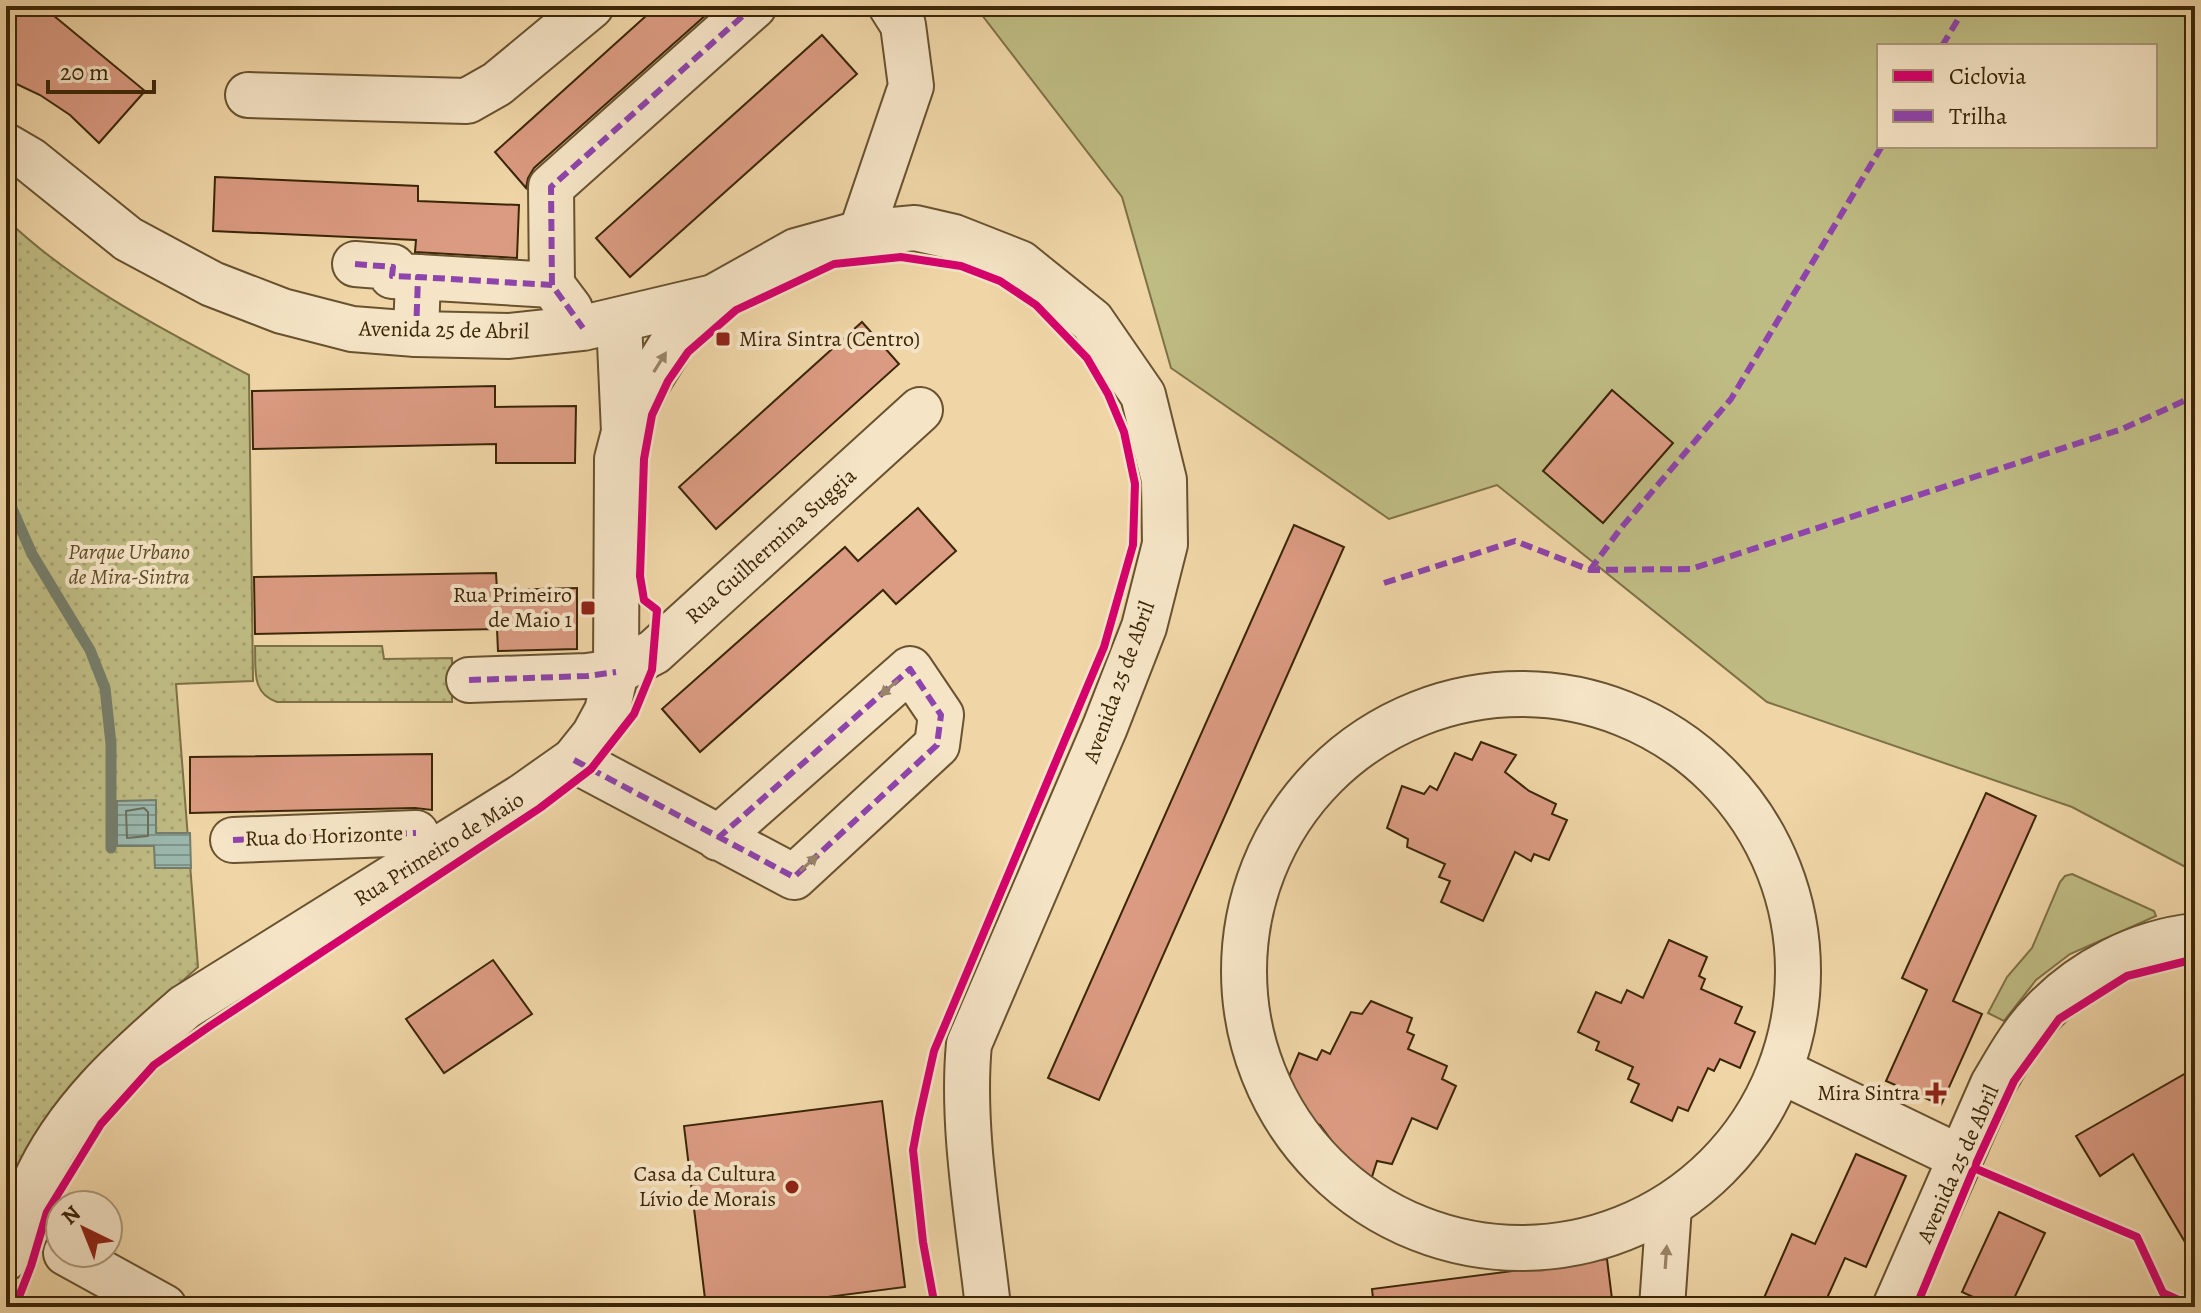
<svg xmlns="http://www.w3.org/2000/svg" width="2201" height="1313" font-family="Alegreya,serif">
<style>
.green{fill:#bfbc83;stroke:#7d7145;stroke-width:2;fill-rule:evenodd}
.park{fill:url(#park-dots);stroke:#7d7145;stroke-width:2}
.water{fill:url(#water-rules);stroke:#757e6b;stroke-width:2}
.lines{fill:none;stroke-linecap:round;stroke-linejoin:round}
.shore{stroke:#6b6f5a;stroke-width:2}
.stream{stroke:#757e6b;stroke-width:11}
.building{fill:#db9b82;stroke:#3b2607;stroke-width:2}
.minor-casing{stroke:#68522f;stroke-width:48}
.minor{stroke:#f5e4c6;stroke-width:44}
.quiet{stroke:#8e44ad;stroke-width:6;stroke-dasharray:12 6;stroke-linecap:butt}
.cycleway-casing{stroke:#f5e4c6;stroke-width:13}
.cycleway{stroke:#d6006c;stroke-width:8}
.oneway{fill:#988566}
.poi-dot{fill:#8f2418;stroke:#f5e4c6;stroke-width:3}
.labels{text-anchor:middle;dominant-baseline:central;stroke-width:8;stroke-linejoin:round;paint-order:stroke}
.street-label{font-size:22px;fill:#3b2607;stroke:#f5e4c6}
.poi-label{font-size:22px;fill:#3b2607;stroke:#f5e4c6;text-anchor:end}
.park-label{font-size:22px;font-style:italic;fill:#5c4c26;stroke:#f5e4c6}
</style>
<defs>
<pattern id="park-dots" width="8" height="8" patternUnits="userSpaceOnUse" patternTransform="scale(2)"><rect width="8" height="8" fill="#bfbc83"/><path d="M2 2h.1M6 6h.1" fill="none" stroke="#a5a170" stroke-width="1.8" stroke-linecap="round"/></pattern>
<pattern id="water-rules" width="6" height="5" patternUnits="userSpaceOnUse" patternTransform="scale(2)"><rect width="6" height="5" fill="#9bb8ae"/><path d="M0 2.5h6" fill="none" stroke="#80958c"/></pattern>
</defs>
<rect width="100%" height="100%" fill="#f0d6a7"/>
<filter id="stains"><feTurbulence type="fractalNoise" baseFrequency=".0025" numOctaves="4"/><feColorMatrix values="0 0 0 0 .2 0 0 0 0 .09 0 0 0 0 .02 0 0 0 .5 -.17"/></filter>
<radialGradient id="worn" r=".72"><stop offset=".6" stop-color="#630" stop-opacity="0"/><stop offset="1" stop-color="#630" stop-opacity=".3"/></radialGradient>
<!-- green -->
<g class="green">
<path d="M 975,6 L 2195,6 L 2195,872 L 2072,807 L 1767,702 L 1497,485 L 1389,519 L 1171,368 L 1122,197 ZM 1879,46 L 2155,46 L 2155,146 L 1879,146 Z"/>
<path d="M 2072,874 L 2154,911 L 2156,916 L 2070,954 L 2036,980 L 2004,1021 L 1988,1013 L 2007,977 L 2032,948 L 2060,882 L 2065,876 Z"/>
</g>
<!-- park -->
<g class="park">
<path d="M 6,219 C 76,286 164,330 249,375 L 253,681 L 176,684 L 198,967 L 111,1045 L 6,1199 Z"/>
<path d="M 255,646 L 382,646 L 384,659 L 452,658 L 452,702 L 277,702 C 251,693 256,670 255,646 Z"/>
</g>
<!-- water -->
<path class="water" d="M 156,800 L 156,833 L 190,833 L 191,868 L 155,868 L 154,846 L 117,846 L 117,801 Z"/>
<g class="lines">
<!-- shore -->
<path class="shore" d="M 144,808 L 148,812 L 148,836 L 127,838 L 126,811 Z"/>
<!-- stream -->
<path class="stream" d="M 6,495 L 32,554 L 90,650 L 105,688 L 111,744 L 111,848"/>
</g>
<!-- building -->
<g class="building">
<path d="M 6,6 L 42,6 L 145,91 L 99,143 L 70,115 L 40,95 L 6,79 Z"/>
<path d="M 657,6 L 716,6 L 534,168 L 528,178 L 526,188 L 495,152 Z"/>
<path d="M 822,35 L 857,74 L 630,277 L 596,238 Z"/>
<path d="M 215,177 L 418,186 L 418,201 L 519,205 L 517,258 L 415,252 L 416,240 L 213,231 Z"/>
<path d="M 862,322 L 899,364 L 716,529 L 679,487 Z"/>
<path d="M 495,386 L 495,407 L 576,406 L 575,463 L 496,463 L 496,444 L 253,449 L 252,391 Z"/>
<path d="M 1612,390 L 1673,443 L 1603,523 L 1543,471 Z"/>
<path d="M 918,508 L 956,551 L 896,604 L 883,590 L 700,752 L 662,709 L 845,547 L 858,561 Z"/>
<path d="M 1294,525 L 1344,547 L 1099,1100 L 1048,1078 Z"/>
<path d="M 496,573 L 497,590 L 577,588 L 577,649 L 498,651 L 497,629 L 255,634 L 254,577 Z"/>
<path d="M 1481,742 L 1516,755 L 1505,772 L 1529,791 L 1556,804 L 1552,814 L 1567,820 L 1549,860 L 1534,854 L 1531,861 L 1515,852 L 1483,921 L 1441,902 L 1450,881 L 1439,877 L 1445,864 L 1407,847 L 1408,839 L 1387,828 L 1402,786 L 1424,794 L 1430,786 L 1437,790 L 1455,753 L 1472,760 Z"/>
<path d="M 432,754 L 432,810 L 415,808 L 190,813 L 190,757 Z"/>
<path d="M 1986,793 L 2036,816 L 1953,1001 L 1982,1014 L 1941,1105 L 1886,1081 L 1927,990 L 1902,978 Z"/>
<path d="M 1669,940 L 1707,957 L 1699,976 L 1705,979 L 1701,989 L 1742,1007 L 1735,1023 L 1755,1032 L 1740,1068 L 1720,1059 L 1714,1071 L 1708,1068 L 1688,1111 L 1678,1107 L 1672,1121 L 1631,1102 L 1639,1084 L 1628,1079 L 1633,1067 L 1596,1050 L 1599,1042 L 1578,1032 L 1596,992 L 1621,1003 L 1627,990 L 1643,998 Z"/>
<path d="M 493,960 L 532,1014 L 444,1073 L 406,1019 Z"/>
<path d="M 1371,1001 L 1412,1018 L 1407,1032 L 1414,1035 L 1408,1049 L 1447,1066 L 1442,1079 L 1456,1086 L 1437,1129 L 1412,1118 L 1392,1164 L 1377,1161 L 1371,1180 L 1330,1163 L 1334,1144 L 1320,1125 L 1294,1114 L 1300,1100 L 1282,1093 L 1299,1053 L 1317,1060 L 1322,1050 L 1330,1054 L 1351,1012 L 1362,1014 Z"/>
<path d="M 2195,1068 L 2195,1259 L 2133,1154 L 2100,1176 L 2076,1136 Z"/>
<path d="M 882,1101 L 905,1287 L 750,1307 L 706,1307 L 684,1126 Z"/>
<path d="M 1856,1154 L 1906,1176 L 1866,1267 L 1845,1258 L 1823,1307 L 1760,1307 L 1792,1234 L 1815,1244 Z"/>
<path d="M 1999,1212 L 2045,1233 L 2010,1307 L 1995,1307 L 1962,1292 Z"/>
<path d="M 1607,1259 L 1613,1307 L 1374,1307 L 1372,1289 Z"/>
</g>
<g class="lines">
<!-- minor casing -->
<g class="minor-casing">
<g id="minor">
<path d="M 248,95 L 467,101 L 497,84 L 591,6"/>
<path d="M 6,146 L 30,160 L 128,239 L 212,284 L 282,311 L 352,329 L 416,334 L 509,336 L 583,328 L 714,297 L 796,251 L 861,233 L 915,228 L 954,237 L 1020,263 L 1092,321 L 1143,395 L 1164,480 L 1165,544 L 1144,627 L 1105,727 L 969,1044 C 961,1126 979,1225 988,1307"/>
<path d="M 861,233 L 911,86 L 903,25 L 891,6"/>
<path d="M 355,264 L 393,267 L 392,276 L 418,277"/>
<path d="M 552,285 L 551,187 L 754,6"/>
<path d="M 416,334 L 418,277 L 552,285 L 570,309"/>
<path d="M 625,430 L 648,382 L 676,337 L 714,297"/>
<path d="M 469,680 L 587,676 L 616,672 L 654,652 L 920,410"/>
<circle cx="1521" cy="971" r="277"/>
<path d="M 574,760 L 794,877 L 937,745 L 941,715 L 910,669 L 718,838"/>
<path d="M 233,840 L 416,833"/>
<path d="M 1781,1071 L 1959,1157"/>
<path d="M 66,1253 L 164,1307"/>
<path d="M 6,1258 C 16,1234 24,1208 34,1184 C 66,1111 126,1058 185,1007 L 523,796 L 574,760 L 594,735 L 607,711 L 616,672 L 617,459 L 624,432 L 619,321"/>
<path d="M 1662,1307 L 1669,1207"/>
<path d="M 1895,1307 L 1993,1084 C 2008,1059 2022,1033 2043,1012 C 2082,971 2138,942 2195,936"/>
</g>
</g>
<!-- minor -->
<use href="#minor" class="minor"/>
<!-- quiet -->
<g class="quiet">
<path d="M 1942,46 L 1966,6"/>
<path d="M 355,264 L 393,267 L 392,276 L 418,277"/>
<path d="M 552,285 L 551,187 L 754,6"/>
<path d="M 416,334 L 418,277 L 552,285 L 583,328"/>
<path d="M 1590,570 L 1621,528 L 1731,399 L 1882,146"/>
<path d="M 1384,583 L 1515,541 L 1590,570 L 1691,569 L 2122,429 L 2195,396"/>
<path d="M 469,680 L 587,676 L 616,672"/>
<path d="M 574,760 L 794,877 L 937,745 L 941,715 L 910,669 L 718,838"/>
<path d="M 233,840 L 416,833"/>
</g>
<!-- cycleway casing -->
<g class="cycleway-casing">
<g id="cycleway">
<path d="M 1974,1168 L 2137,1237 L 2163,1293 L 2194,1307"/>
<path d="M 15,1307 L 31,1266 L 47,1212 L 101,1124 L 154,1065 L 210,1026 L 540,808 L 591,769 L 634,714 L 652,670 L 657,610 L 644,600 L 640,576 L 644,459 L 652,415 L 668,381 L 688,352 L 736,310 L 834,264 L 901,257 L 961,266 L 1000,281 L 1036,305 L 1087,358 L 1108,394 L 1124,432 L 1135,484 L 1133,545 L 1104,647 L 934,1051 L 919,1118 L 913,1150 L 923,1242 L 935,1307"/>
<path d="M 1916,1307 L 1974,1168 L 2014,1081 L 2059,1019 L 2127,976 L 2195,959"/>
</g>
</g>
<!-- cycleway -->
<use href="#cycleway" class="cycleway"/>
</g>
<!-- one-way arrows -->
<defs><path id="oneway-solid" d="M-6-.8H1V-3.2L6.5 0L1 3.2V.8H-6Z" transform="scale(2)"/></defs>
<g class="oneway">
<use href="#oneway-solid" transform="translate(660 362) rotate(-58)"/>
<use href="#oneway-solid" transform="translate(889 688) rotate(139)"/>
<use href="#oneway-solid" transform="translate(809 863) rotate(-42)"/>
<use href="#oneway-solid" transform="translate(1666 1257) rotate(-86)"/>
</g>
<!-- markers -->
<g class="poi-dot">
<rect x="715" y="331" width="16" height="16" rx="4"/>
<rect x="580" y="600" width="16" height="16" rx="4"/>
<path d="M1932 1081h8v8h8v8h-8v8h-8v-8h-8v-8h8z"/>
<circle cx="792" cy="1187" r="8"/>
</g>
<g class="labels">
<!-- street labels -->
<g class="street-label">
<text transform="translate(444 330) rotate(1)">Avenida 25 de Abril</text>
<text transform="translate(771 546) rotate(-42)">Rua Guilhermina Suggia</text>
<text transform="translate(1119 682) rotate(-70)">Avenida 25 de Abril</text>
<text transform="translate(324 836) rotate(-2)">Rua do Horizonte</text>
<text transform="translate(439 849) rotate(-32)">Rua Primeiro de Maio</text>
<text transform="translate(1958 1164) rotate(-66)">Avenida 25 de Abril</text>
</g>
<!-- poi labels -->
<g class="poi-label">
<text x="739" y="339" text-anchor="start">Mira Sintra (Centro)</text>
<text x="572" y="595">Rua Primeiro<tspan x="572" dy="25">de Maio 1</tspan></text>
<text x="1920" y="1093">Mira Sintra</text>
<text x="776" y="1174">Casa da Cultura<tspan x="776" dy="25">Lívio de Morais</tspan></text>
</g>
<!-- park labels -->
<g class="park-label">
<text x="129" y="552">Parque Urbano<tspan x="129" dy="25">de Mira-Sintra</tspan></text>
</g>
</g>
<!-- margin -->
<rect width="2201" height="1313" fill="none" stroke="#f0d6a7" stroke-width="32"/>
<rect x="8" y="8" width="2185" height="1297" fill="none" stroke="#3b2607" stroke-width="4"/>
<rect x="16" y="16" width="2169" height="1281" fill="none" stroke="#3b2607" stroke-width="2"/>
<!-- legend -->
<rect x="1877" y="44" width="280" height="104" fill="#f5e4c6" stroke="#ab987a" stroke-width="2"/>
<rect x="1893" y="70" width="40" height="12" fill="#d6006c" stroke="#ab987a" stroke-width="2"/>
<text x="1949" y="84" font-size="24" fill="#3b2607">Ciclovia</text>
<rect x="1893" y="110" width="40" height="12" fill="#8e44ad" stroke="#ab987a" stroke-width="2"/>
<text x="1949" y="124" font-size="24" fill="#3b2607">Trilha</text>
<!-- north arrow -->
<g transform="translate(84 1229) rotate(317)"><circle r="38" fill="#f5e4c6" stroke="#ab987a" stroke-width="2"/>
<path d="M0-6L14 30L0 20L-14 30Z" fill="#8f2418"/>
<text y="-12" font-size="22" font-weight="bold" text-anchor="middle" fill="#3b2607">N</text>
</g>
<!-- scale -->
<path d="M48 80v12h106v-12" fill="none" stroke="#3b2607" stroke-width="4"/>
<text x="60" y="80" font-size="24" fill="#3b2607" stroke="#f5e4c6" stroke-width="6" paint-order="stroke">20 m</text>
<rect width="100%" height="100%" filter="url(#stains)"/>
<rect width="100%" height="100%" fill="url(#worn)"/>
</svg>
